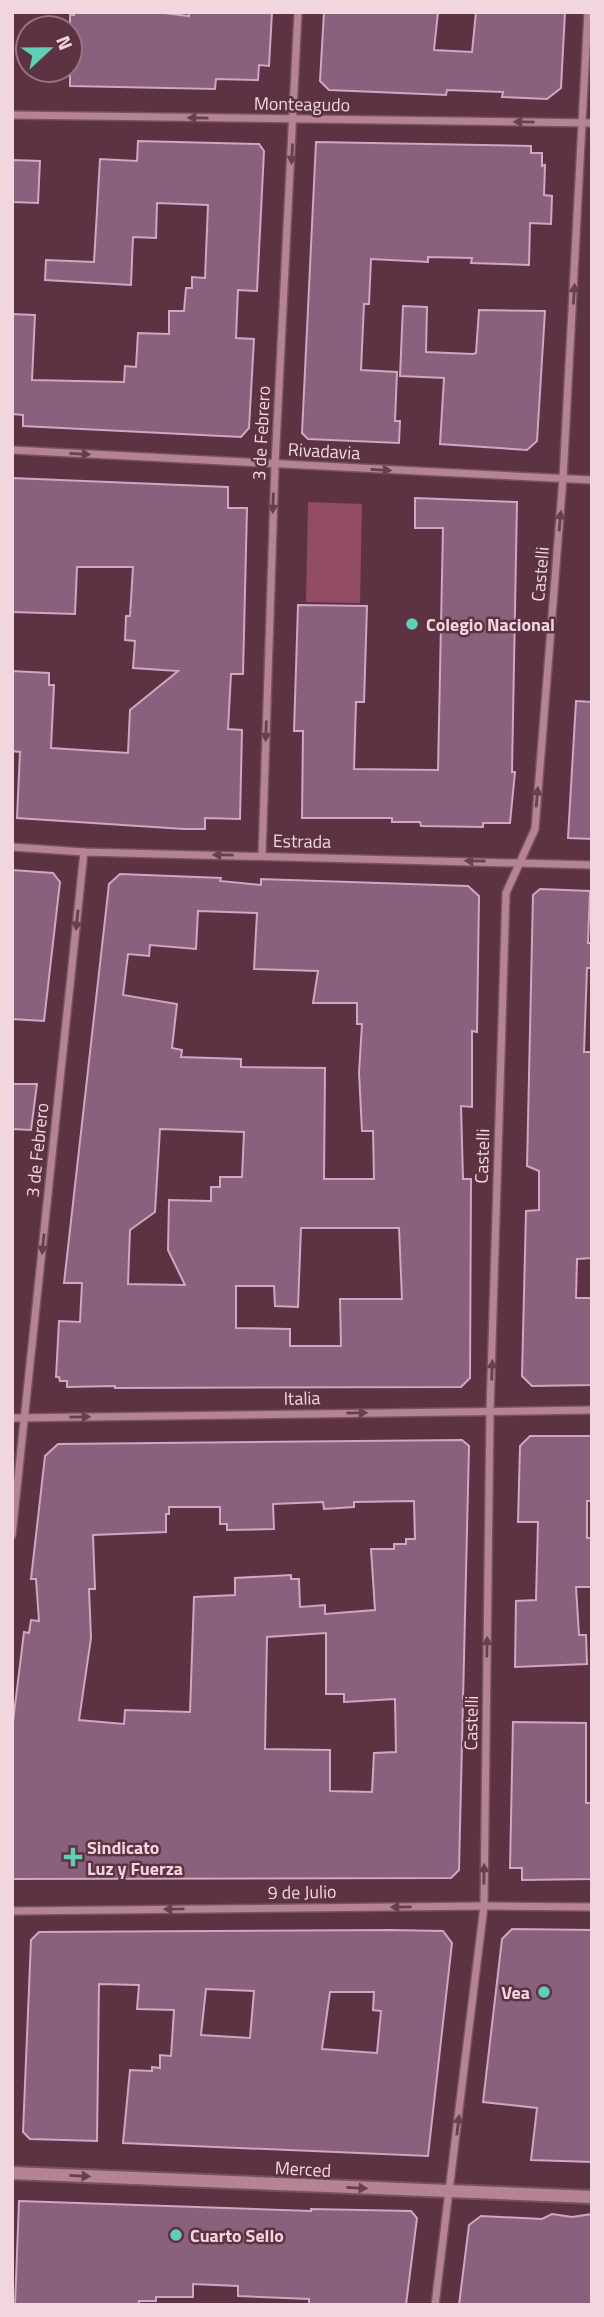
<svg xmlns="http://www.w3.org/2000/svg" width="604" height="2317" font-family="'Titillium Web',sans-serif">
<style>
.green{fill:#934c66}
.building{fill:#89617d;stroke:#d1a5c3;stroke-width:2;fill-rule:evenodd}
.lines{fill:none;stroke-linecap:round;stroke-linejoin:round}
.minor-casing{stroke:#76525f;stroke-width:10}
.tertiary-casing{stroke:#76525f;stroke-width:16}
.minor{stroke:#b58393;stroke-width:7}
.tertiary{stroke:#b58393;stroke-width:12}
.oneway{fill:#6a3e4e}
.poi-dot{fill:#5eceb7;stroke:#5d3242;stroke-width:2.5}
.labels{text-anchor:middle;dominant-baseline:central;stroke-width:5;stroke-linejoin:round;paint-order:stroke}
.street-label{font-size:18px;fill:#f2d6de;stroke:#5d3242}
.poi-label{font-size:18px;font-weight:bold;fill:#f2d6de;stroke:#5d3242;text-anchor:start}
</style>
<rect width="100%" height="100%" fill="#5d3242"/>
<!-- green -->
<path class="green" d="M 308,502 L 362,504 L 360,603 L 306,602 Z"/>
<!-- building -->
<g class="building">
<path d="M 74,12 L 156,12 L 189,16 L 189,12 L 272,12 L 269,66 L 259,65 L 258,80 L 216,79 L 215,89 L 70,86 L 70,15 L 74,15 Z"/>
<path d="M 324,12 L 438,12 L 434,50 L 472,52 L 476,12 L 565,12 L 561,88 L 547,99 L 502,97 L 503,92 L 447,90 L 446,95 L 329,90 L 320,81 Z"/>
<path d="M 138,141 L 259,144 L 264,151 L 257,291 L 238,290 L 236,338 L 254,339 L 249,428 L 241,437 L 23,426 L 23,415 L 12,414 L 12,314 L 35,315 L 32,380 L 124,382 L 125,366 L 136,367 L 138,333 L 169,334 L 169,311 L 184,311 L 186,288 L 192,288 L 192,277 L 205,278 L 208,205 L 157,203 L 156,238 L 133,237 L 131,285 L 45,280 L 46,260 L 94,262 L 100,159 L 137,161 Z"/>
<path d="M 316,142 L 531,146 L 531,153 L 542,153 L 542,166 L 545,165 L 544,195 L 552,196 L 551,224 L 530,223 L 529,265 L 471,263 L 472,258 L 428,257 L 428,262 L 371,259 L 369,304 L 364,304 L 361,370 L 397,372 L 395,421 L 400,421 L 399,443 L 308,439 L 302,433 Z"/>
<path d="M 12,160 L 40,161 L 38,203 L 12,202 Z"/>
<path d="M 403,306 L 427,307 L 426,352 L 473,354 L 476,353 L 479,310 L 545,311 L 537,441 L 527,450 L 440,444 L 444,378 L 400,376 Z"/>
<path d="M 12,478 L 228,487 L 228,508 L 247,508 L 243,674 L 231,674 L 228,729 L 242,730 L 240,819 L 205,818 L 205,829 L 184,829 L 17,818 L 20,752 L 12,751 L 12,671 L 49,673 L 49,685 L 54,685 L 51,748 L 128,753 L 130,710 L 178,671 L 133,668 L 135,641 L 125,640 L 126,616 L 130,616 L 133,567 L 77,567 L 75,614 L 12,612 Z"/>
<path d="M 415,498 L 517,502 L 512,772 L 515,772 L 510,823 L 483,823 L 483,827 L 421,826 L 420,822 L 392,822 L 392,818 L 302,818 L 303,731 L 294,731 L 298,605 L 367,606 L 364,702 L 356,702 L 354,769 L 438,770 L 443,528 L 415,528 Z"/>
<path d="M 576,701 L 592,702 L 592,839 L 568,838 Z"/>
<path d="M 12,870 L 53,873 L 60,882 L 44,1021 L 12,1019 Z"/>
<path d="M 120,874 L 221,878 L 220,881 L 261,885 L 261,879 L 468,886 L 479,896 L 477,1032 L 472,1031 L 472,1107 L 461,1106 L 463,1179 L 471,1179 L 470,1378 L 461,1387 L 115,1388 L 115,1386 L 67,1387 L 67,1381 L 60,1381 L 59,1377 L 56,1377 L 59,1321 L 80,1322 L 82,1283 L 64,1283 L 109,884 ZM 198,911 L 257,913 L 254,969 L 318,971 L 313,1003 L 357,1003 L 357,1024 L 362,1024 L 359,1073 L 362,1131 L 373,1131 L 374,1179 L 324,1179 L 325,1068 L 241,1067 L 241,1059 L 181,1057 L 182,1050 L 172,1048 L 177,1004 L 123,995 L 128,954 L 149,956 L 150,945 L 196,949 ZM 160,1129 L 244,1132 L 242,1177 L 220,1177 L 220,1187 L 211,1187 L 211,1201 L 169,1200 L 168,1250 L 185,1285 L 128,1284 L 130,1230 L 155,1212 ZM 301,1228 L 399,1228 L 402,1299 L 340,1299 L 341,1346 L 290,1346 L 290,1329 L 236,1328 L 236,1286 L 274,1286 L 275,1306 L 298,1307 Z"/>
<path d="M 540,889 L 590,891 L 588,943 L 592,943 L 592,968 L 587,968 L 584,1052 L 592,1052 L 592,1258 L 577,1259 L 576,1298 L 592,1298 L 592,1385 L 532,1386 L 522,1376 L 526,1211 L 539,1210 L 539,1171 L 527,1166 L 533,895 Z"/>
<path d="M 12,1084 L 37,1084 L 31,1130 L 12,1129 Z"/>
<path d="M 530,1436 L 592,1436 L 592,1501 L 587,1501 L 587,1538 L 592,1538 L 592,1587 L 576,1587 L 579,1635 L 586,1635 L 587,1664 L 515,1667 L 516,1601 L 536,1600 L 538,1522 L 518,1522 L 520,1446 Z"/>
<path d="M 462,1440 L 469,1446 L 459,1870 L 451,1878 L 12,1879 L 12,1730 L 24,1632 L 29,1633 L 31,1620 L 39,1621 L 36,1579 L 31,1579 L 45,1456 L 58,1444 ZM 414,1501 L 415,1539 L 406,1539 L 406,1544 L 394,1544 L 394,1549 L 371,1549 L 375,1610 L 325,1614 L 325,1605 L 300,1607 L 299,1579 L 291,1579 L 291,1575 L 235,1578 L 235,1595 L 194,1597 L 190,1712 L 125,1710 L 124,1724 L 79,1720 L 91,1638 L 89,1589 L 95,1589 L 93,1535 L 166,1532 L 166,1514 L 169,1514 L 169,1507 L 220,1507 L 220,1524 L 227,1524 L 227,1530 L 274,1529 L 273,1504 L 323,1502 L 324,1509 L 354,1507 L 354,1502 ZM 326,1633 L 326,1694 L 344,1694 L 344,1702 L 395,1699 L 396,1752 L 374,1753 L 372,1792 L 330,1791 L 330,1750 L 265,1749 L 267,1637 Z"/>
<path d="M 513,1722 L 586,1723 L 586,1803 L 592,1803 L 592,1879 L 522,1880 L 522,1868 L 510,1868 Z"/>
<path d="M 512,1929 L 592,1930 L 592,2162 L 531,2160 L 537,2108 L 483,2102 L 502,1939 Z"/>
<path d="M 391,1930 L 443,1931 L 452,1943 L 428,2156 L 123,2143 L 130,2070 L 152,2071 L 152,2067 L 160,2068 L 160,2055 L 171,2056 L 174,2010 L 137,2009 L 139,1985 L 99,1984 L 97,2141 L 30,2139 L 23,2132 L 31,1940 L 39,1932 ZM 206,1989 L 254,1991 L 250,2038 L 201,2035 ZM 330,1992 L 374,1992 L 373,2010 L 381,2011 L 377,2053 L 322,2049 Z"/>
<path d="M 19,2201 L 311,2211 L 311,2209 L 411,2211 L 417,2218 L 406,2305 L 309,2305 L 309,2299 L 238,2296 L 238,2286 L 193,2284 L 193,2297 L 156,2297 L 156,2301 L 139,2301 L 139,2305 L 15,2305 Z"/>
<path d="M 552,2214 L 572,2217 L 592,2214 L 592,2305 L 459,2305 L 469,2225 L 481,2216 L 542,2219 Z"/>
</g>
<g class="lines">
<!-- minor casing -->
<g class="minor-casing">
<g id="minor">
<path d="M 12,115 L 592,123"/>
<path d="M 12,450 L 592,480"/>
<path d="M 12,847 L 84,852 L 592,865"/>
<path d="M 262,856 L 275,465 L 298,12"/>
<path d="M 12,1418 L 592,1410"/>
<path d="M 12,1535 L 84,852"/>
<path d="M 12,1911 L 484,1906 L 592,1907"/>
<path d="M 435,2305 L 484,1906 L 490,1410 L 506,893 L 535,829 L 563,478 L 588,12"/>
</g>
</g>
<!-- tertiary casing -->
<g class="tertiary-casing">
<path id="tertiary" d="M 12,2173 L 592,2197"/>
</g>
<!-- minor -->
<use href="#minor" class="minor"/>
<!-- tertiary -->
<use href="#tertiary" class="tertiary"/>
</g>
<!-- one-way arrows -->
<defs><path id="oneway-solid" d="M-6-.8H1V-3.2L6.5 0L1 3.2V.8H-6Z" transform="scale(1.75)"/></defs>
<g class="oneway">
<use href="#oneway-solid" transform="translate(198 118) rotate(-179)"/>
<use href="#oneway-solid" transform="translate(524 122) rotate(-179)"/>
<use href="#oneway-solid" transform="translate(292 154) rotate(93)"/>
<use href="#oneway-solid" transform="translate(574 294) rotate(-87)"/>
<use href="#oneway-solid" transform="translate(80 454) rotate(3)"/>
<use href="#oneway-solid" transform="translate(381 470) rotate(3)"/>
<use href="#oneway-solid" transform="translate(273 503) rotate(92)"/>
<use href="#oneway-solid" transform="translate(560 521) rotate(-85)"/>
<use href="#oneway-solid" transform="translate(266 731) rotate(92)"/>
<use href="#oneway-solid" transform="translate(537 797) rotate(-85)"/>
<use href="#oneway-solid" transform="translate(223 855) rotate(-179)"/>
<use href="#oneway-solid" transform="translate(475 861) rotate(-179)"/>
<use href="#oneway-solid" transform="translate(77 920) rotate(96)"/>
<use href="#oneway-solid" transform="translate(43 1244) rotate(96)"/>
<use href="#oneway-solid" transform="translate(492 1370) rotate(-88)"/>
<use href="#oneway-solid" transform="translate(357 1413) rotate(-1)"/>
<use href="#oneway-solid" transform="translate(80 1417) rotate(-1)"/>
<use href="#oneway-solid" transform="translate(487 1647) rotate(-89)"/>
<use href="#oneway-solid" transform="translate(484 1874) rotate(-89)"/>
<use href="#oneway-solid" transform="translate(401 1907) rotate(179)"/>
<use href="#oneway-solid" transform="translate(174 1909) rotate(179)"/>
<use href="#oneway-solid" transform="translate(458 2125) rotate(-83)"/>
<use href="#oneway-solid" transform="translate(80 2176) rotate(3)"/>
<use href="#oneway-solid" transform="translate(357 2188) rotate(3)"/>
</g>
<!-- markers -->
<g class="poi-dot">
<circle cx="412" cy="624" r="7"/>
<path d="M69.5 1846.5h7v7h7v7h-7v7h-7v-7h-7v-7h7z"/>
<circle cx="544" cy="1992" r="7"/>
<circle cx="176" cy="2235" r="7"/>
</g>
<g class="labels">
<!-- street labels -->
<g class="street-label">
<text transform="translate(302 104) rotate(1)">Monteagudo</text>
<text transform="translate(261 433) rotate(-87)">3 de Febrero</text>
<text transform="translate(324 451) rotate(3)">Rivadavia</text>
<text transform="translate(540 574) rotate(-85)">Castelli</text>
<text transform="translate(302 841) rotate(1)">Estrada</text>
<text transform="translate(37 1150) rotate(-84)">3 de Febrero</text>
<text transform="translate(482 1156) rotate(-88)">Castelli</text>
<text transform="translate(302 1398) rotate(-1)">Italia</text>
<text transform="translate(471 1723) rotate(-89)">Castelli</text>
<text transform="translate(302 1892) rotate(-1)">9 de Julio</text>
<text transform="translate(303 2169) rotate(3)">Merced</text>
</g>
<!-- poi labels -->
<g class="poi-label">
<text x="426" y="624">Colegio Nacional</text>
<text x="87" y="1847">Sindicato<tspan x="87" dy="21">Luz y Fuerza</tspan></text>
<text x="530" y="1992" text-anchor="end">Vea</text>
<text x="190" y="2235">Cuarto Sello</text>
</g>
</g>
<!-- border -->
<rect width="604" height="2317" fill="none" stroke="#f2d6de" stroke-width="28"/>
<!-- north arrow -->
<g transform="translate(49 49) rotate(68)"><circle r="33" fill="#5d3242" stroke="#997480" stroke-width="2"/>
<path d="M0-5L12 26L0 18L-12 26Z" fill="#5eceb7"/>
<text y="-10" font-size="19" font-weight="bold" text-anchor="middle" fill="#f2d6de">N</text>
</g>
</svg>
